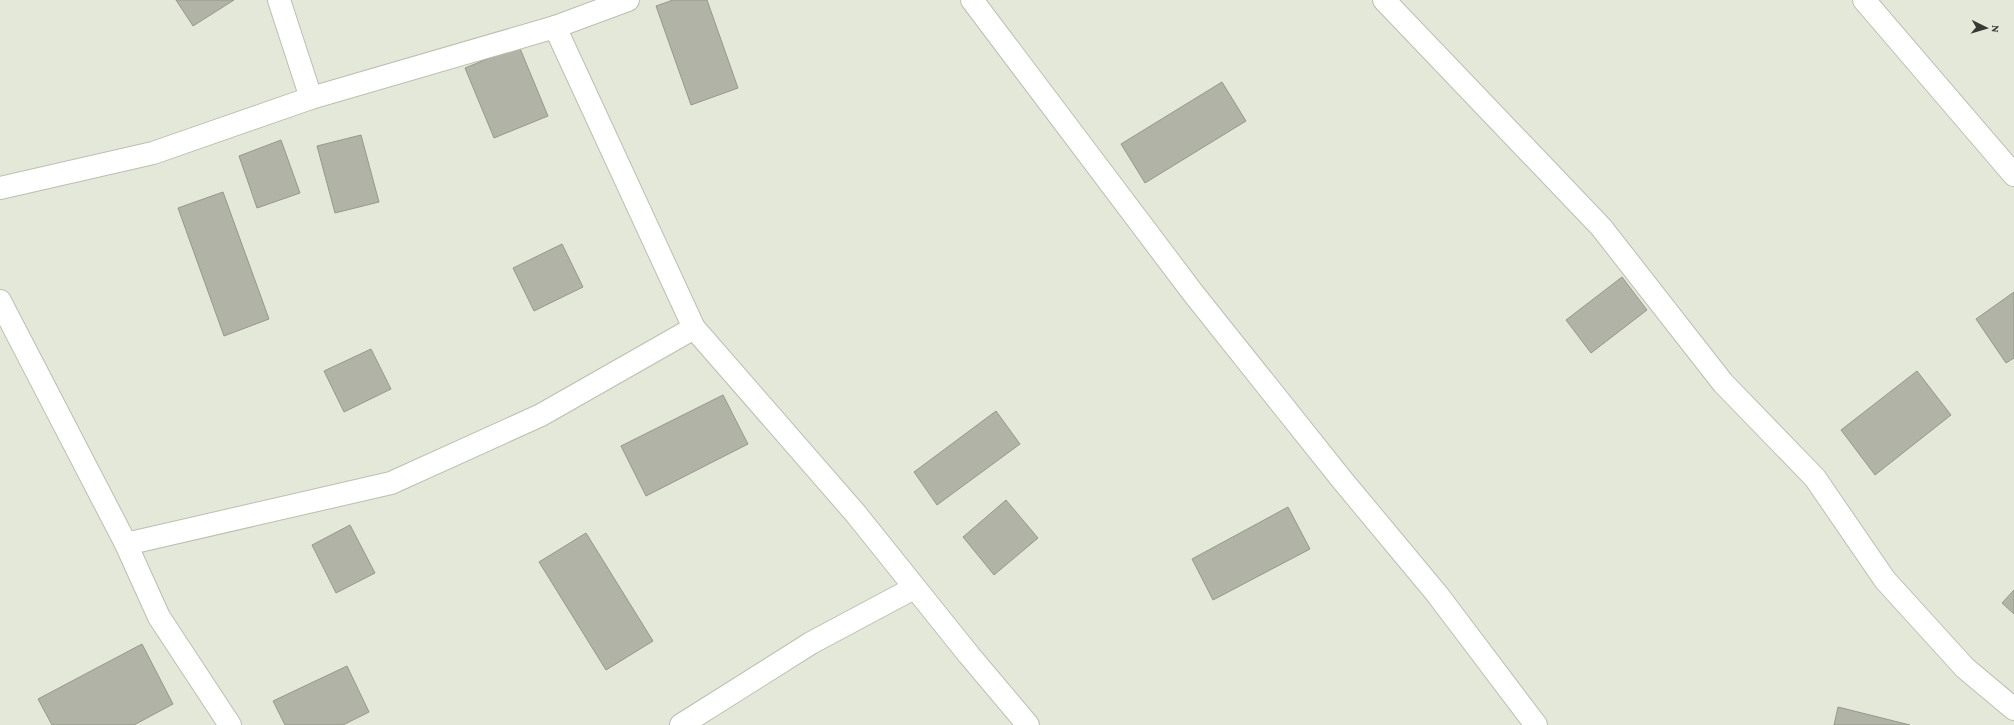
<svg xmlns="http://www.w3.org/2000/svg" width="2014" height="725" font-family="'Crimson Pro',serif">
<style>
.building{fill:#b0b3a5;stroke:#95988b}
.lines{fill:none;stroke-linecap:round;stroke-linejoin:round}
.street-casing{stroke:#bbbfb0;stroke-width:24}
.street{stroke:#fff;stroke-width:22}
</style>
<rect width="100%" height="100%" fill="#e4e8d9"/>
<!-- building -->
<g class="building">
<path d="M 176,0 L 234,0 L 193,26 Z"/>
<path d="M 673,0 L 707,0 L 738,88 L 691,105 L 656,6 Z"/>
<path d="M 519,46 L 548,116 L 494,138 L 465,68 Z"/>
<path d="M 1222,82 L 1246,121 L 1145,183 L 1121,144 Z"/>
<path d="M 361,135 L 379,202 L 335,213 L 317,146 Z"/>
<path d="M 281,140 L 300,193 L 257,208 L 239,156 Z"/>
<path d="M 223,192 L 269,319 L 224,336 L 178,208 Z"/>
<path d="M 562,244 L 583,287 L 534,311 L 513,268 Z"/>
<path d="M 1622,277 L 1647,310 L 1591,353 L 1566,320 Z"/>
<path d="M 2014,292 L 2014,358 L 2006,363 L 1976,319 Z"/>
<path d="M 371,349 L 391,389 L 344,412 L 324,371 Z"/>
<path d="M 1917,371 L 1951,415 L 1875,475 L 1841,430 Z"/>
<path d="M 723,395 L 748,444 L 646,496 L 621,446 Z"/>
<path d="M 996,411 L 1020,444 L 937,505 L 914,472 Z"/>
<path d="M 1006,500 L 1038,538 L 994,575 L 963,537 Z"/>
<path d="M 1288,507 L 1310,549 L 1213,600 L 1192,559 Z"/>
<path d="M 350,525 L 375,573 L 336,593 L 312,545 Z"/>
<path d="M 586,533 L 653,641 L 606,670 L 539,562 Z"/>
<path d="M 2014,590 L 2014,614 L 2002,603 Z"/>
<path d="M 142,644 L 173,704 L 134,725 L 52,725 L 38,699 Z"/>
<path d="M 347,666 L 369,712 L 343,725 L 285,725 L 273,701 Z"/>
<path d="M 1838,707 L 1910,725 L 1834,725 Z"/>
</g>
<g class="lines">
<!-- street casing -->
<g class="street-casing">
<g id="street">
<path d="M 279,0 L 311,98"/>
<path d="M 972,0 L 1193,293 L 1343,481 L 1437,594 L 1536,725"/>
<path d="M 1384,0 L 1601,227 L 1723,383 L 1815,478 L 1885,580 L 1965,668 L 2014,709"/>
<path d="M 1864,0 L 2014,175"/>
<path d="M 555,27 L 694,328 L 856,514 L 969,655 L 1028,725"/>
<path d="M 0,188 L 153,153 L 311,98 L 555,27 L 628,0"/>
<path d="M 0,301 L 126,544 L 159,617 L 230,725"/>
<path d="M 126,544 L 391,483 L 541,415 L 694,328"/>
<path d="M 681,725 L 811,643 L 914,588"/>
</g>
</g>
<!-- street -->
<use href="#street" class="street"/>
</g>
<!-- north arrow -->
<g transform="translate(1986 28) rotate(95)" stroke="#e4e8d9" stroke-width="3" paint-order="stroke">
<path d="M0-3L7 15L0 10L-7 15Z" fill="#383933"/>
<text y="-6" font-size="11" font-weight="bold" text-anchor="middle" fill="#383933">N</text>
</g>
</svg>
